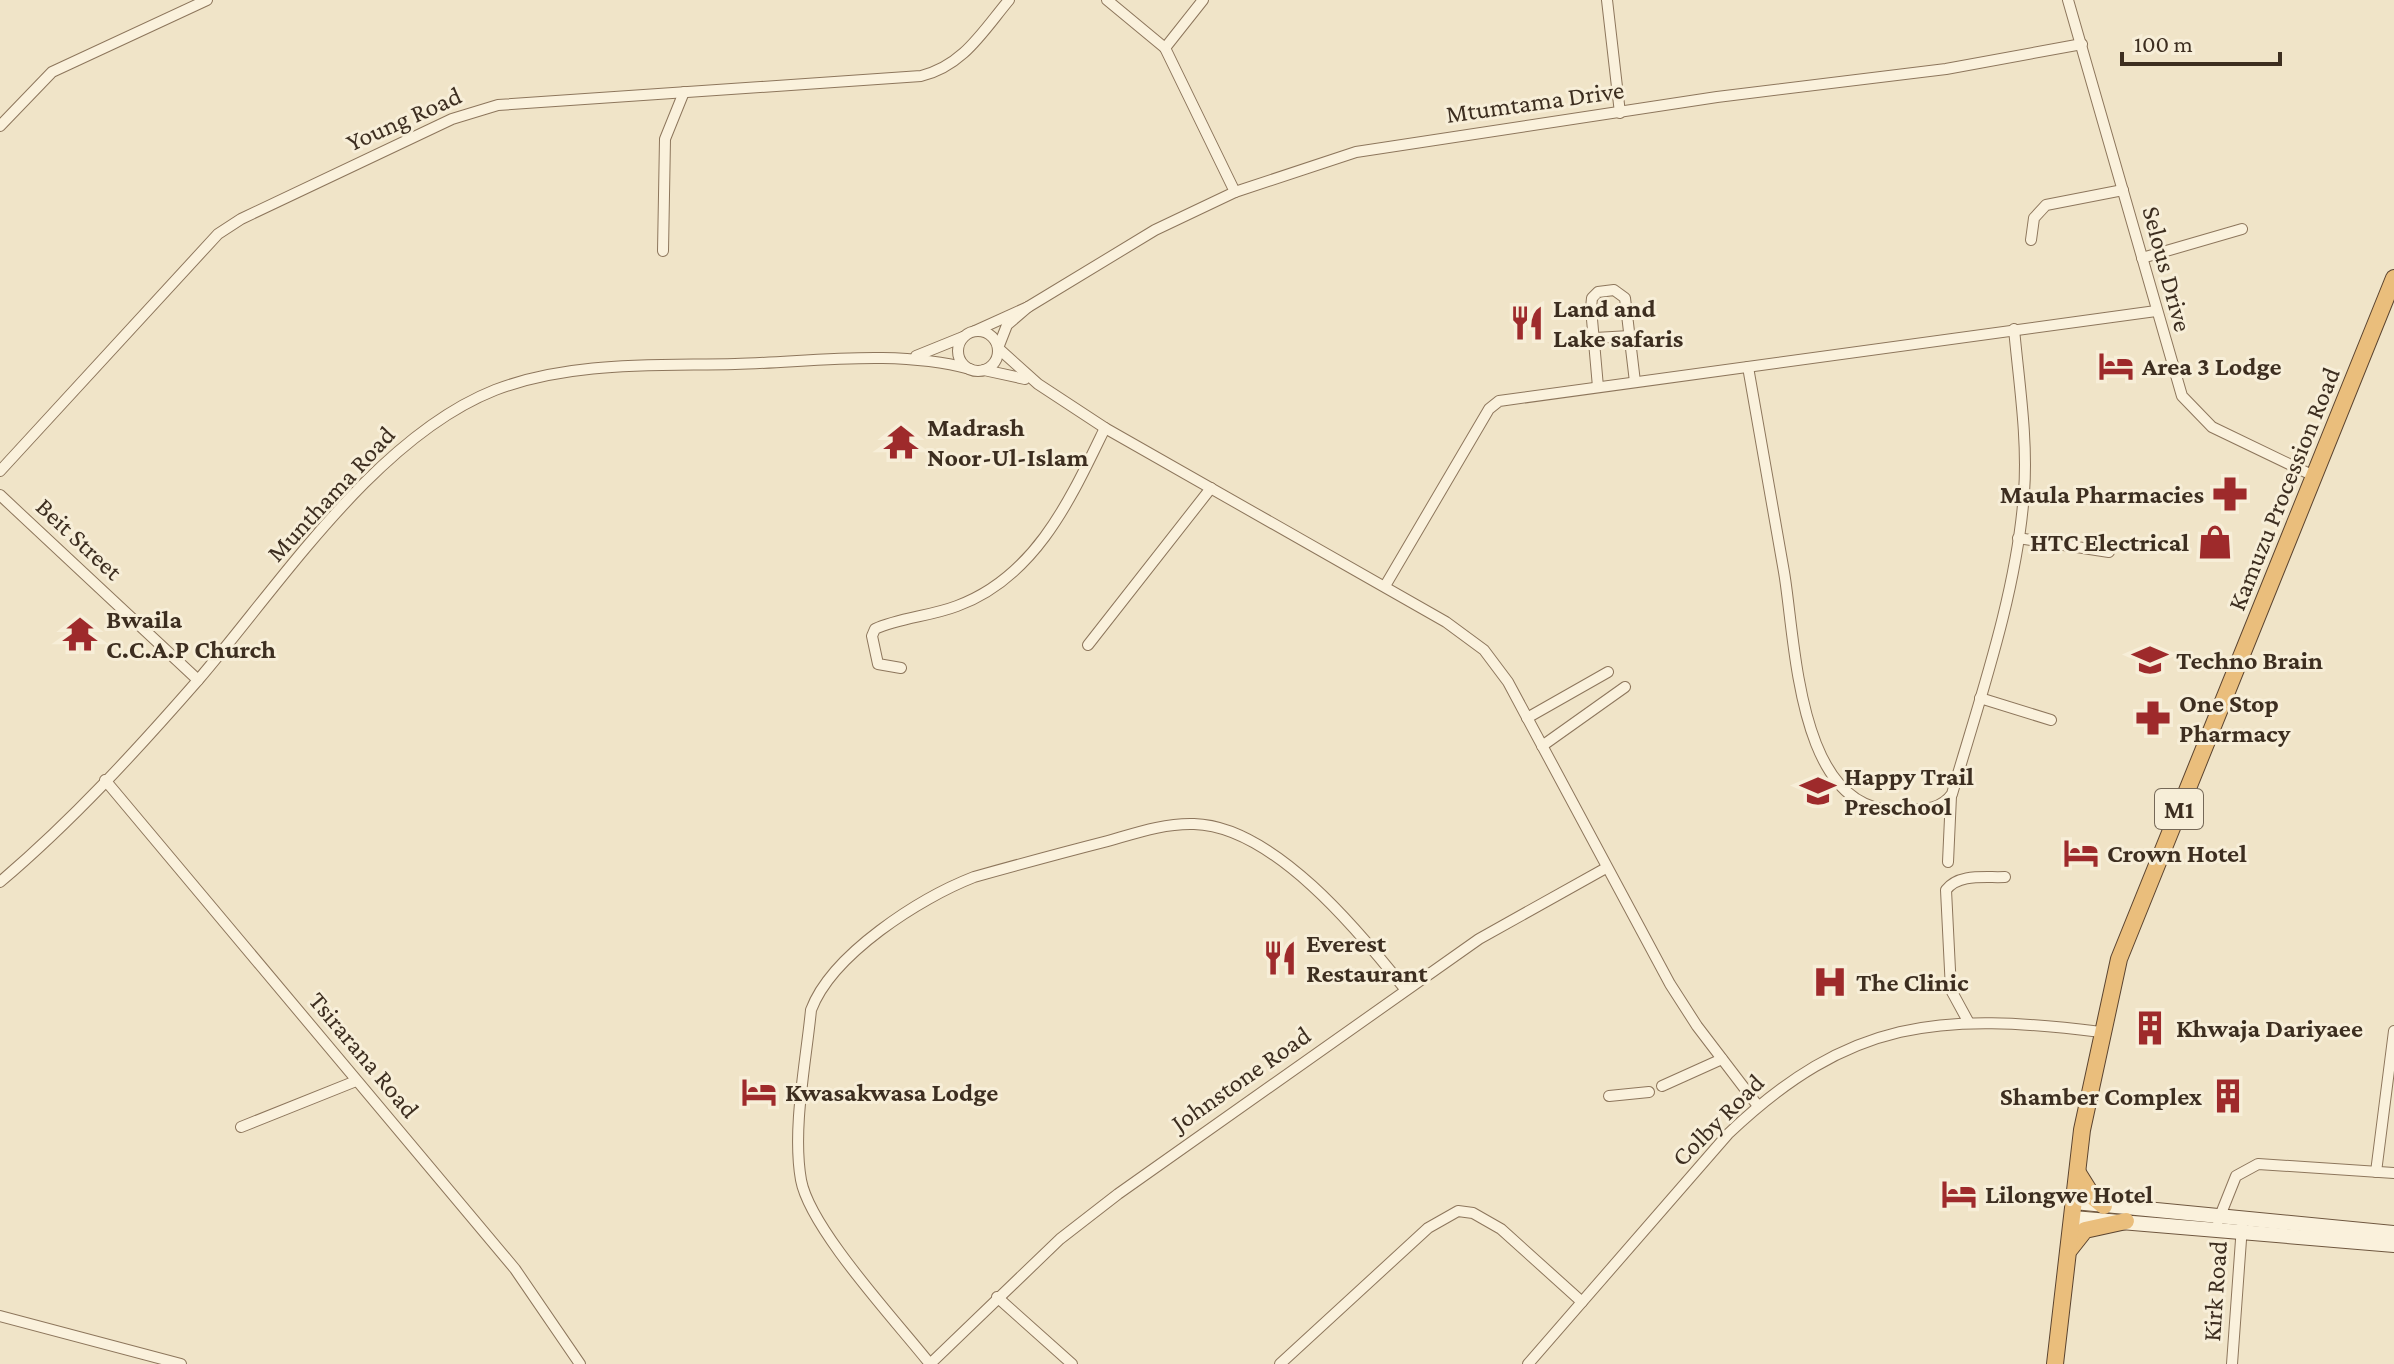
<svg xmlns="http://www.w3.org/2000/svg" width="2394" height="1364" font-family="'Crimson Pro',serif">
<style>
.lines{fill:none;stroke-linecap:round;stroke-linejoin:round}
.minor-casing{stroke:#8d765c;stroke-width:12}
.secondary-casing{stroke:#6f573f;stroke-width:16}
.trunk-casing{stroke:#5b4430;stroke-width:18}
.minor{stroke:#faf1dc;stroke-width:10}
.secondary{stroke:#faf1dc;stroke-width:14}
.trunk{stroke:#eabe7c;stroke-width:16}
.labels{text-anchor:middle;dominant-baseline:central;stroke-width:6;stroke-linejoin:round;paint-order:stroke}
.shield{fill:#f7eed8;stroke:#756857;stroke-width:2}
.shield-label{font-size:24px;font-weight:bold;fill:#3d2e20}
.street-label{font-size:26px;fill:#3d2e20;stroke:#f7eed8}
.poi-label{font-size:26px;font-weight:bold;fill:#3d2e20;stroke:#f7eed8;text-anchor:start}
</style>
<rect width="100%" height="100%" fill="#f0e4c8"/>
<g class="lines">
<!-- minor casing -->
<g class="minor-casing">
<g id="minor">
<path d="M 1107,0 L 1165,48 L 1235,192"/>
<path d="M 1607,0 L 1620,113"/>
<path d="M 2068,0 L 2182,396 L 2212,427 L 2316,477"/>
<path d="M 1165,48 L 1203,0"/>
<path d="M 0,126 L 52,72 L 207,0"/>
<path d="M 2031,240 L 2034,218 L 2046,205 L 2123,190"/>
<path d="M 663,251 L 665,139 L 684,92"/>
<path d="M 2142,258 L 2242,229"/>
<path d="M 1028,307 L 1007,325 L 998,348 L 1038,384 L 1105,428 L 1446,622 L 1484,650 L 1508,682 L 1670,984 L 1697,1026 L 1758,1106"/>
<path d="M 975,331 L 1028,307 L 1155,230 L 1235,192 L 1356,152 L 1717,97 L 1946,69 L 2082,44"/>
<circle cx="978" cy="351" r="20"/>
<path d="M 1595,338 L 1630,336"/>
<path d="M 916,356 L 963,337"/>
<path d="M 1748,367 C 1760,435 1772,503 1784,572 C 1796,642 1797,818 1902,810 C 1921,809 1940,811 1952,794 C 1980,698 2017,592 2024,493 C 2028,439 2019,383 2014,329"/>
<path d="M 984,370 L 1025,379"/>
<path d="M 1598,387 L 1591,308 L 1592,298 L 1598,292 L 1614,290 L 1625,298 L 1635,382"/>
<path d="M 0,471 L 218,234 L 241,219 L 452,119 L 498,105 L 921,76 C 963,66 983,31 1009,0"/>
<path d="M 0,495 L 198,680"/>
<path d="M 2018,538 L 2109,552"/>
<path d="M 1385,586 L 1489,409 L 1499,401 L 2156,311"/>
<path d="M 1088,645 L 1211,488"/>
<path d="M 901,668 L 878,664 L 872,636 L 875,629 C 899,618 931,616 957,606 C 1036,577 1071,498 1105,428"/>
<path d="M 1980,698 L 2051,720"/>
<path d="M 1527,718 L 1608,672"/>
<path d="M 1542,746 L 1625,687"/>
<path d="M 105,780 L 515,1269 L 580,1364"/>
<path d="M 1948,862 L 1951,796"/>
<path d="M 0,882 C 72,821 137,750 199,679 C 281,583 376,437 495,390 C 571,361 655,366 735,364 C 812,362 895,349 970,369"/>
<path d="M 1405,989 C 1359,931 1273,826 1194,824 C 1163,823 1133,834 1104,842 C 1061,853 1017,865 974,877 C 920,898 832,954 811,1010 C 806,1062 792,1129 801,1180 C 810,1229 897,1322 930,1364 L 1060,1239 L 1118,1194 L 1479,939 L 1606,868"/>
<path d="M 1969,1023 L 1951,990 L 1946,890 C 1959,873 1986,878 2005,877"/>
<path d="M 1662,1086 L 1722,1059"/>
<path d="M 1609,1096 L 1649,1092"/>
<path d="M 241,1127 L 356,1081"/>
<path d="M 2376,1172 L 2394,1031"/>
<path d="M 2218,1221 L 2236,1176 L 2258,1164 L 2394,1173"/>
<path d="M 997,1297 L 1072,1364"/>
<path d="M 0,1316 L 181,1364"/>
<path d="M 1280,1364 L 1428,1228 L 1458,1211 L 1473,1213 L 1501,1229 L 1582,1302"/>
<path d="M 1528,1364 L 1728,1134 C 1850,1018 1940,1012 2101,1032"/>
<path d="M 2232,1364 L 2242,1226"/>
</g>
</g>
<!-- secondary casing -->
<g class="secondary-casing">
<g id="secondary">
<path d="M 2074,1202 L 2394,1233"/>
<path d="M 2073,1218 L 2394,1245"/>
</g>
</g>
<!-- trunk casing -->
<g class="trunk-casing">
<g id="trunk">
<path d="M 2078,1173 L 2093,1197 L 2104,1206"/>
<path d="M 2070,1249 L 2085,1230 L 2126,1221"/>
<path d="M 2055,1364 L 2082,1130 L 2119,959 L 2394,278"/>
</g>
</g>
<!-- minor -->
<use href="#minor" class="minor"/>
<!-- secondary -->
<use href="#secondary" class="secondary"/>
<!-- trunk -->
<use href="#trunk" class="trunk"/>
</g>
<!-- icons -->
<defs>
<g id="restaurant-bare" transform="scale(2.76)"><path d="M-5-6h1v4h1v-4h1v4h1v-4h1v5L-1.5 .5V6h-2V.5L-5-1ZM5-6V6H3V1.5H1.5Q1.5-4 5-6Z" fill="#9e2a2b" stroke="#f7eed8" stroke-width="2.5" paint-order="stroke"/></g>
<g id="hotel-bare" transform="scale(2.76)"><path d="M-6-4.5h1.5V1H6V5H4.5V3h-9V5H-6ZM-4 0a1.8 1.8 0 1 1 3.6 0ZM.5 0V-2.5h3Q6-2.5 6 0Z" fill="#9e2a2b" stroke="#f7eed8" stroke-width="2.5" paint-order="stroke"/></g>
<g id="temple-bare" transform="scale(2.76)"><path d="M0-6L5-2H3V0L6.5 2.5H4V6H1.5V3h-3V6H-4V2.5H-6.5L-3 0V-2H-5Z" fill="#9e2a2b" stroke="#f7eed8" stroke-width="2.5" paint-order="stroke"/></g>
<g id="pharmacy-bare" transform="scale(2.76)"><path d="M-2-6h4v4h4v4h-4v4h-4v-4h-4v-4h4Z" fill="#9e2a2b" stroke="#f7eed8" stroke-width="2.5" paint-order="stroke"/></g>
<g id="shop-bare" transform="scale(2.76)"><path d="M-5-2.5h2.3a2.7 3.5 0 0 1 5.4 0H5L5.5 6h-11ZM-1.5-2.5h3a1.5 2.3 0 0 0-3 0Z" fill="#9e2a2b" stroke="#f7eed8" stroke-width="2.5" paint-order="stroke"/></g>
<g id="university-bare" transform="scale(2.76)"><path d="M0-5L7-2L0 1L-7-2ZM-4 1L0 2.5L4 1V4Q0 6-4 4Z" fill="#9e2a2b" stroke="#f7eed8" stroke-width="2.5" paint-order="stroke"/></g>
<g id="school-bare" transform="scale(2.76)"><path d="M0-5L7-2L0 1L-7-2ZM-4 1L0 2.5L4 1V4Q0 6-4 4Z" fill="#9e2a2b" stroke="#f7eed8" stroke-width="2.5" paint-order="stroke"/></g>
<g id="hospital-bare" transform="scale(2.76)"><path d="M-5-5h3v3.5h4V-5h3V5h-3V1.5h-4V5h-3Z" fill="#9e2a2b" stroke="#f7eed8" stroke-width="2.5" paint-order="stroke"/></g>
<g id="building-bare" transform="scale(2.76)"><path d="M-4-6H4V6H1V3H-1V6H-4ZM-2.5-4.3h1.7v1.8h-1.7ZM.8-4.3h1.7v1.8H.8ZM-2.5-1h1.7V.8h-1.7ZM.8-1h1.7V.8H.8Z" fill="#9e2a2b" stroke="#f7eed8" stroke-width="2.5" paint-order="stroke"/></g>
</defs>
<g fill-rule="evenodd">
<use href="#restaurant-bare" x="1527" y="323"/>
<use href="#hotel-bare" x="2116" y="366"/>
<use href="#temple-bare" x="901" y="442"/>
<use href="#pharmacy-bare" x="2230" y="494"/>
<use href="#shop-bare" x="2215" y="542"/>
<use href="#temple-bare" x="80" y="634"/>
<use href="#university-bare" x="2150" y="660"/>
<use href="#pharmacy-bare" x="2153" y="718"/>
<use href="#school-bare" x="1818" y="791"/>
<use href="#hotel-bare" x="2081" y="853"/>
<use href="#restaurant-bare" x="1280" y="958"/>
<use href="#hospital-bare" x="1830" y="982"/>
<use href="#building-bare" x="2150" y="1028"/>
<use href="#hotel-bare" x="759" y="1092"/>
<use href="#building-bare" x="2228" y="1096"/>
<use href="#hotel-bare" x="1959" y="1194"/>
</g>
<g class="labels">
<!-- shield labels -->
<rect class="shield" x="2155" y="789" width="48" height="40" rx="6"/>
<g class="shield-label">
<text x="2179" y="809">M1</text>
</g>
<!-- street labels -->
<g class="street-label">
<text transform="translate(1535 102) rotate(-8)">Mtumtama Drive</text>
<text transform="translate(404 119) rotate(-24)">Young Road</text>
<text transform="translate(2167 269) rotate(75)">Selous Drive</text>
<text transform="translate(2284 489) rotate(-68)">Kamuzu Procession Road</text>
<text transform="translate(331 494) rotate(-47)">Munthama Road</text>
<text transform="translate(79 539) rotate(43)">Beit Street</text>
<text transform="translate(364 1055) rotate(50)">Tsirarana Road</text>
<text transform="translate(1241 1079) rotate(-35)">Johnstone Road</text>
<text transform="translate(1718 1120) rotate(-45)">Colby Road</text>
<text transform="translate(2215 1291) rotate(-86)">Kirk Road</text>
</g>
<!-- poi labels -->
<g class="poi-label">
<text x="1553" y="308">Land and<tspan x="1553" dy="30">Lake safaris</tspan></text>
<text x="2142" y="366">Area 3 Lodge</text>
<text x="927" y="427">Madrash<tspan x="927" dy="30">Noor-Ul-Islam</tspan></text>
<text x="2204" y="494" text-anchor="end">Maula Pharmacies</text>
<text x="2189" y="542" text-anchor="end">HTC Electrical</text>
<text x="106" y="619">Bwaila<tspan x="106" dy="30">C.C.A.P Church</tspan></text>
<text x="2176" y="660">Techno Brain</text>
<text x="2179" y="703">One Stop<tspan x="2179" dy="30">Pharmacy</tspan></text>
<text x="1844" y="776">Happy Trail<tspan x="1844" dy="30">Preschool</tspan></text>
<text x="2107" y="853">Crown Hotel</text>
<text x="1306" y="943">Everest<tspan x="1306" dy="30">Restaurant</tspan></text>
<text x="1856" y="982">The Clinic</text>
<text x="2176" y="1028">Khwaja Dariyaee</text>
<text x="785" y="1092">Kwasakwasa Lodge</text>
<text x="2202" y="1096" text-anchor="end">Shamber Complex</text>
<text x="1985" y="1194">Lilongwe Hotel</text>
</g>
</g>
<!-- scale -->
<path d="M2122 52v12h158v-12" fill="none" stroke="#3d2e20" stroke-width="4"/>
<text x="2134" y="52" font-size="24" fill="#3d2e20" stroke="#f7eed8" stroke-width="6" paint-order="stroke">100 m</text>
</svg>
